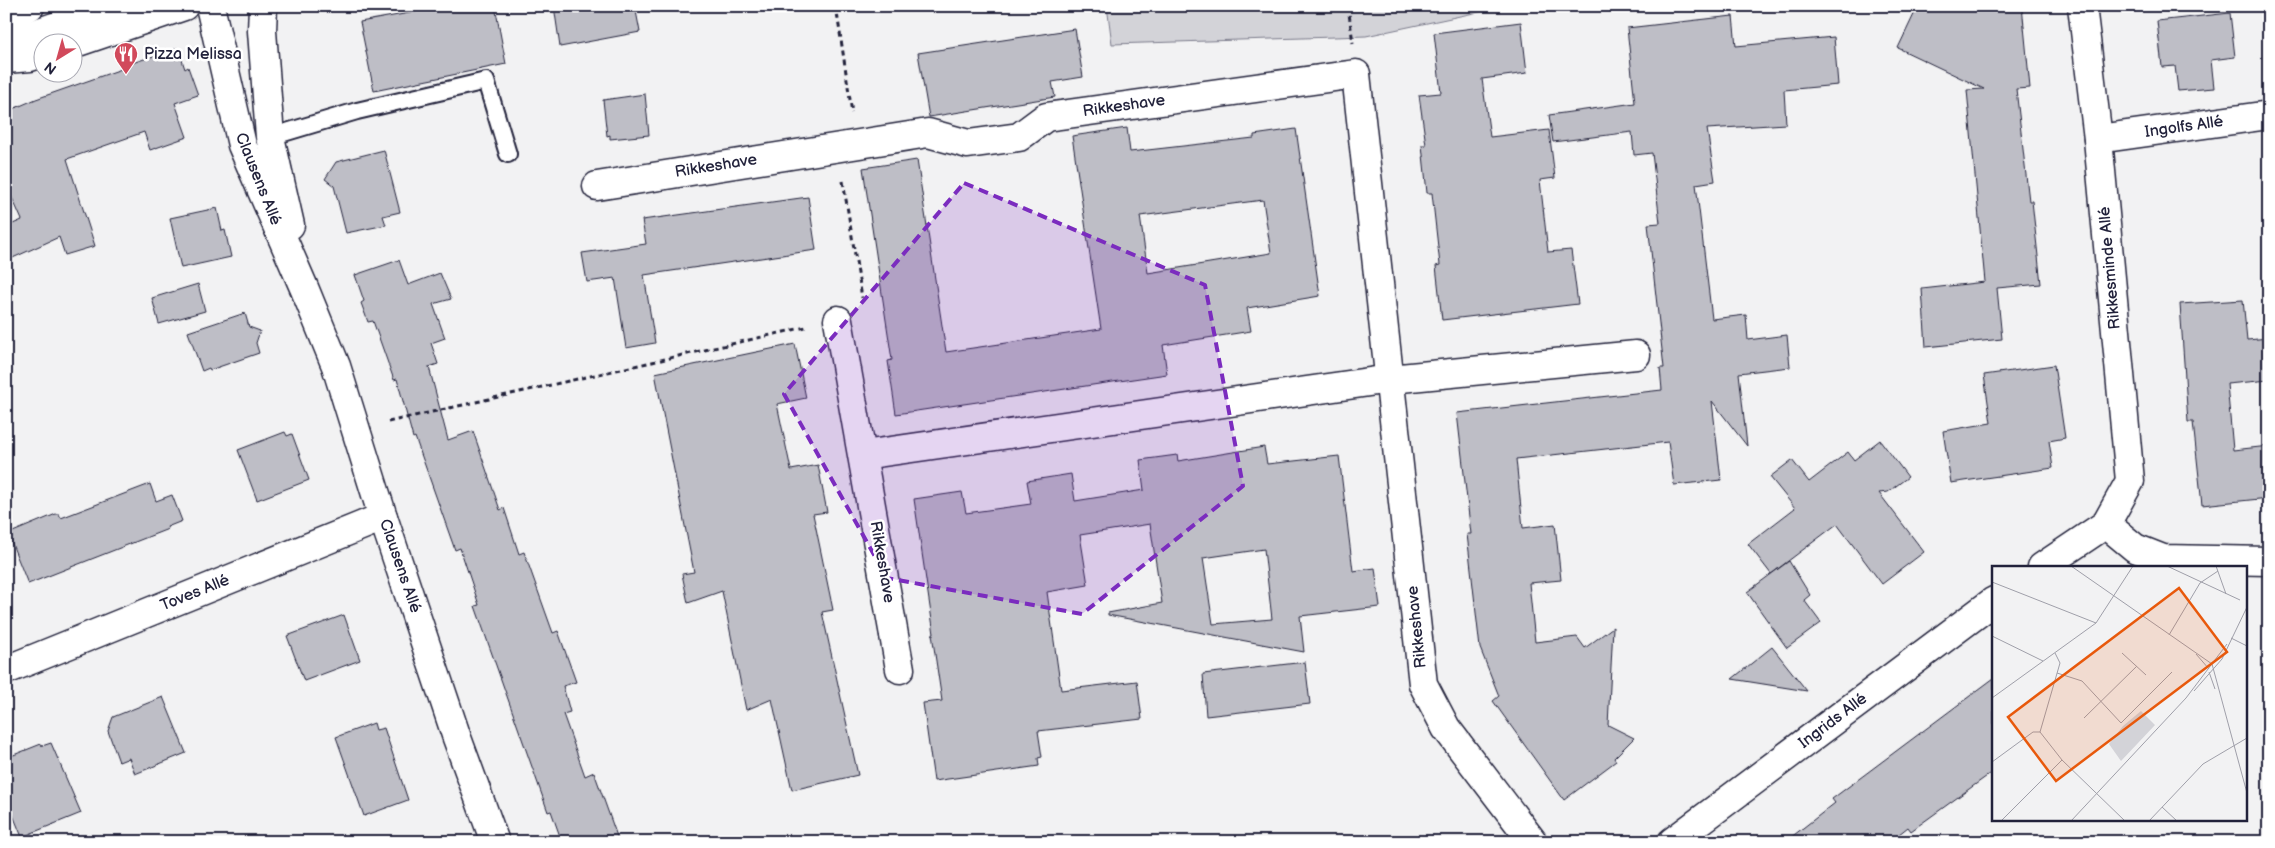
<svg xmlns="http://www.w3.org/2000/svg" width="2275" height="848" font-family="'Balsamiq Sans',sans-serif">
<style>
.green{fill:#d3d3d8;stroke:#7a7a8a}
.building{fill:#bebec6;stroke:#22223b;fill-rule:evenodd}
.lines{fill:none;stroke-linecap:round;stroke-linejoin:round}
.service-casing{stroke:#22223b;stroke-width:20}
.minor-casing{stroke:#22223b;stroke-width:31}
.secondary-casing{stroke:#22223b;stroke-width:31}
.path{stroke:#22223b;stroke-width:3;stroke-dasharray:5 4;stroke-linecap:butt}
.service{stroke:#fff;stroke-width:16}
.minor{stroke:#fff;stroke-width:28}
.secondary{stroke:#fff;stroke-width:28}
.marked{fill:#7b2cbf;fill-opacity:0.2;stroke:#7b2cbf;stroke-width:4;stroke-dasharray:10 6;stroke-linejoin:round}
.labels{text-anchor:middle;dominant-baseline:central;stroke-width:5;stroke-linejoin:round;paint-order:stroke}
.poi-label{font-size:16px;fill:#22223b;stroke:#fff;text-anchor:start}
.street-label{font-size:16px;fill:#22223b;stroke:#fff}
.inset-road{fill:none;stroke:#9f9fa9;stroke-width:1}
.view{fill:#e8590c;fill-opacity:0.15;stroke:#e8590c;stroke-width:2.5}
.inset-edge{fill:none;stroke:#22223b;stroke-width:2.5}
</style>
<rect width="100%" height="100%" fill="#f2f2f3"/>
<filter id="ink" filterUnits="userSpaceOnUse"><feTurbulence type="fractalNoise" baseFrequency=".02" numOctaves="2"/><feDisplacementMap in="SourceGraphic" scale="10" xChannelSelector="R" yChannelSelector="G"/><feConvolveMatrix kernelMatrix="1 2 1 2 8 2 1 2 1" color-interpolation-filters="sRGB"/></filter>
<g filter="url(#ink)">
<!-- green -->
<path class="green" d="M 1107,6 L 1507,6 L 1366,36 L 1112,44 Z"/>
<!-- building -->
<g class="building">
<path d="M 448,6 L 495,6 L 506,64 L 374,91 L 360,22 Z"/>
<path d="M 554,6 L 635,6 L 640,32 L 560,47 Z"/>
<path d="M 1918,6 L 2022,6 L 2030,88 L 2016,89 L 2029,201 L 2032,201 L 2041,284 L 1997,288 L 2002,339 L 1926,347 L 1922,289 L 1985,282 L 1967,90 L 1984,89 L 1898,48 Z"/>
<path d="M 2230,13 L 2235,57 L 2211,60 L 2214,88 L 2178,91 L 2175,66 L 2162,67 L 2157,21 Z"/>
<path d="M 1733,16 L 1736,46 L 1834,37 L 1838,85 L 1784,90 L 1786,124 L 1707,129 L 1715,181 L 1696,184 L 1712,319 L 1746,315 L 1748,340 L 1787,335 L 1790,367 L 1739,373 L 1747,446 L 1712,401 L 1721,480 L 1674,485 L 1668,442 L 1516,459 L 1523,528 L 1555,524 L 1561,580 L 1529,583 L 1535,642 L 1577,637 L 1585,648 L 1613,627 L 1608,725 L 1634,738 L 1614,758 L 1616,761 L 1564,800 L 1493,701 L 1499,696 L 1480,648 L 1467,534 L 1471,534 L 1457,413 L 1662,390 L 1660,368 L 1664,368 L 1648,224 L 1660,223 L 1652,153 L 1634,155 L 1632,132 L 1553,142 L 1549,115 L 1635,103 L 1627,28 Z"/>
<path d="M 1521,22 L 1527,73 L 1482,79 L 1490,137 L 1549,130 L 1555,178 L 1540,180 L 1548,252 L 1571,250 L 1578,304 L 1442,320 L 1436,266 L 1440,265 L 1432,193 L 1427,193 L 1422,145 L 1426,145 L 1419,95 L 1441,93 L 1434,33 Z"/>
<path d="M 1075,29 L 1083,77 L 1052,82 L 1055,97 L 929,117 L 918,53 Z"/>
<path d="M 178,48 L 185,69 L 188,67 L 198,95 L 175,103 L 187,137 L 150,150 L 144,132 L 67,159 L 95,246 L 65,255 L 59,237 L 6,261 L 6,227 L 22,220 L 6,184 L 6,112 L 36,99 L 130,66 L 129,64 Z"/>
<path d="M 645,94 L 649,135 L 610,139 L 610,135 L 607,136 L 603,100 Z"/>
<path d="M 1127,128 L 1130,152 L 1254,138 L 1254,135 L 1296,129 L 1320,296 L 1247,308 L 1251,331 L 1163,345 L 1167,374 L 896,414 L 888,361 L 892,360 L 863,168 L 917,160 L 946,352 L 1101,329 L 1072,136 ZM 1263,200 L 1271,253 L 1148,273 L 1140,216 Z"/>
<path d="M 384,150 L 400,212 L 383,216 L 386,225 L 346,233 L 334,186 L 325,179 L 336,162 Z"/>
<path d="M 808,197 L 816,250 L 644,275 L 655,343 L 626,348 L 615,278 L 587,282 L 582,253 L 646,244 L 642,220 Z"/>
<path d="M 217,208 L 222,231 L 225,230 L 231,257 L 181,268 L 170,218 Z"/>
<path d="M 399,260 L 408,285 L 440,273 L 451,299 L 433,304 L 445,338 L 431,343 L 438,364 L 429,367 L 448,440 L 473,431 L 500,510 L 504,508 L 519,554 L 524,552 L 553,633 L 558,631 L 576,682 L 563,686 L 570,712 L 563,714 L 585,776 L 594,772 L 619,842 L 562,842 L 551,811 L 548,812 L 475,606 L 479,605 L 460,548 L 455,550 L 415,437 L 413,438 L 397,379 L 394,380 L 373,321 L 368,322 L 361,303 L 364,301 L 355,275 Z"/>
<path d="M 198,284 L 205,311 L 159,324 L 152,298 Z"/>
<path d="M 2243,300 L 2247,340 L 2269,338 L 2269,380 L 2227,384 L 2233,450 L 2269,446 L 2269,498 L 2202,505 L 2193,422 L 2188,422 L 2180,304 Z"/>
<path d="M 245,313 L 249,327 L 260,331 L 256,343 L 259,353 L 210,370 L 209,368 L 202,371 L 188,332 Z"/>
<path d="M 795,344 L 806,398 L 777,404 L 791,470 L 818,465 L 827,512 L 813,514 L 833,610 L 822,612 L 858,775 L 792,790 L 772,699 L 746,710 L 722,591 L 688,603 L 682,574 L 694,572 L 655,373 Z"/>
<path d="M 2054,365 L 2065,438 L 2049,441 L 2053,468 L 1951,483 L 1943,431 L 1991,423 L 1984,375 Z"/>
<path d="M 285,432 L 287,436 L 292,434 L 309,480 L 257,500 L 238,450 Z"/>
<path d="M 1880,440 L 1908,477 L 1888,492 L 1879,493 L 1924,552 L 1882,584 L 1837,524 L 1771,574 L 1748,544 L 1795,508 L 1770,477 L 1792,460 L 1809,482 L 1848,452 L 1854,460 Z"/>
<path d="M 1264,447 L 1267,464 L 1339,456 L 1353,571 L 1375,568 L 1380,607 L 1300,616 L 1304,652 L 1108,615 L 1108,613 L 1162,603 L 1150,524 L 1080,535 L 1088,585 L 1047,592 L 1061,690 L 1137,681 L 1142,719 L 1038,731 L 1042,757 L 1038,758 L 1039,766 L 934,781 L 923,703 L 942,701 L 932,634 L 934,634 L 914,499 L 962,492 L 966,513 L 1031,504 L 1027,481 L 1071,474 L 1075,501 L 1144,490 L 1140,460 L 1177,455 L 1178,461 ZM 1264,549 L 1272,619 L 1213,624 L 1203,558 Z"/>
<path d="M 150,484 L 156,501 L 172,495 L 182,521 L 167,527 L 168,529 L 28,584 L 8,534 L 56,514 L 59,514 L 61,518 Z"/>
<path d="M 1789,561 L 1810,595 L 1804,600 L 1821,623 L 1787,648 L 1747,592 Z"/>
<path d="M 344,615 L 360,660 L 304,681 L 287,636 Z"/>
<path d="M 1772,647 L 1807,691 L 1732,679 Z"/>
<path d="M 1305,662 L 1310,704 L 1206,716 L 1203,674 Z"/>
<path d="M 1994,678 L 1994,771 L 1911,831 L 1908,827 L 1889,842 L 1785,842 L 1835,803 L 1832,799 Z"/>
<path d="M 163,697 L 186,753 L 135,774 L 129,758 L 119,762 L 108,731 L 113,717 Z"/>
<path d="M 374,723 L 376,730 L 384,728 L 408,800 L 364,816 L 336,737 Z"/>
<path d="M 51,743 L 81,813 L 22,837 L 6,798 L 6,758 L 41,744 L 42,746 Z"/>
</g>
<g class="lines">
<!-- service casing -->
<g class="service-casing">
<path id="service" d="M 270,137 L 357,111 L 486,81 L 508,154"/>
</g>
<!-- minor casing -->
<g class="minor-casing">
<g id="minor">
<path d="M 210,6 L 242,145 L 305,290 L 336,366 L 383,517 L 457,738 L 495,842"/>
<path d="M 263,6 L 262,31 L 270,137 L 290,225"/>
<path d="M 2082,6 L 2098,139 L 2130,481 L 2106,524"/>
<path d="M 2098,139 L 2269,115"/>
<path d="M 597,186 L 928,133 L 968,144 L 1019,137 L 1046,117 L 1356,74 L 1423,684 L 1446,728 L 1533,842"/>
<path d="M 838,320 L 900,669"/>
<path d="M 863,455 L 1390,379 L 1636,355"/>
<path d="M 2042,567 L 2106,524 L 2135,548 L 2163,559 L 2269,561"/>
<path d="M 6,670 L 383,517"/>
<path d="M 1672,842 L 1994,601"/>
</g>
</g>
<!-- secondary casing -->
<g class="secondary-casing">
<g id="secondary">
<path d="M 6,17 L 30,6"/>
<path d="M 6,44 L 113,6"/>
<path d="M 72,44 L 184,6"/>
<path d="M 6,59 L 30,57 L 42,53"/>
</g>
</g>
<!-- path -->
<g class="path">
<path d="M 836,6 L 852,113"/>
<path d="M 1348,6 L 1353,43"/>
<path d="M 843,181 L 862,298"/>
<path d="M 388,422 L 806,327"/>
</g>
<!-- service -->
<use href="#service" class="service"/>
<!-- minor -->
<use href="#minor" class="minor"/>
<!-- secondary -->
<use href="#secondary" class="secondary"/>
</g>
</g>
<!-- marked area -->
<path class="marked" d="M 964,183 L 1205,285 L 1243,486 L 1082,614 L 887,578 L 784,394 Z"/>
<!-- icons -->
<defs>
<g id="restaurant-pin" transform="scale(1.25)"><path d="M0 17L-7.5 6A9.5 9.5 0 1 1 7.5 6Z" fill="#d1495b" stroke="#fff"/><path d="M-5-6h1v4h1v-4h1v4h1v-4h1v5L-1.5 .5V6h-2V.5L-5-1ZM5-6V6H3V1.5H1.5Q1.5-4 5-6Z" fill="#fff"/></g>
</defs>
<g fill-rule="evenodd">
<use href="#restaurant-pin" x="126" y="54"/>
</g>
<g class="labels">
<!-- poi labels -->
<g class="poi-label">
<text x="144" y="54">Pizza Melissa</text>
</g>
<!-- street labels -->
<g class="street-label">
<text transform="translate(1124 106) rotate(-8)">Rikkeshave</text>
<text transform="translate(2184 127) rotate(-8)">Ingolfs Allé</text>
<text transform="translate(716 166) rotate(-9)">Rikkeshave</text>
<text transform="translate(258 179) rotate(68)">Clausens Allé</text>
<text transform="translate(2110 268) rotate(-95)">Rikkesminde Allé</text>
<text transform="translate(882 562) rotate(80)">Rikkeshave</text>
<text transform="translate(400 566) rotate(71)">Clausens Allé</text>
<text transform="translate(195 593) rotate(-22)">Toves Allé</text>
<text transform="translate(1417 627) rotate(-96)">Rikkeshave</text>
<text transform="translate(1833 721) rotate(-37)">Ingrids Allé</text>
</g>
</g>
<!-- overview -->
<g transform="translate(1992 566)">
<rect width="255" height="255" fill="#f2f2f3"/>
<path d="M 149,145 L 163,159 L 129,195 L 117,178 L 131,160 Z" fill="#d3d3d8"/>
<path class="inset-road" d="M 79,0 L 220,98 L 255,227M 175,0 L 248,34M 224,0 L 234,28M 0,16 L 104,57M 177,69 L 208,17 L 226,5M 0,70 L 51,95M 239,72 L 255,80M 130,87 L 154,109M 204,88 L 217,103M 217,106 L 223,123M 65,107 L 90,115 L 129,157 L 180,106M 202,125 L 230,93 L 255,41M 0,132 L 104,57 L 141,0M 92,152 L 145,100M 48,166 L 70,194 L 133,255M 0,196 L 41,166 L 48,166 L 68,97 L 63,87M 170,241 L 185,255M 9,255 L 70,194M 79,255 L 194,132 L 235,78M 157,255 L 211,198 L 255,172"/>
<path class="view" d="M 187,22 L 235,86 L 64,215 L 16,151 Z"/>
<rect width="255" height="255" class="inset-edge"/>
</g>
<!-- margin -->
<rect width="2275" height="848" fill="none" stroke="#fff" stroke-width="25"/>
<rect x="12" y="12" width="2250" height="823" fill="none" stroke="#22223b" stroke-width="2" filter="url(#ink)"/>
<!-- north arrow -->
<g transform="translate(58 58) rotate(217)"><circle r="24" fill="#ffffff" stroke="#a7a7b1"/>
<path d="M0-4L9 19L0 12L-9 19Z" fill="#d1495b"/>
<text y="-8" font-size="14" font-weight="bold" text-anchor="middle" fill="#22223b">N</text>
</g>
</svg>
